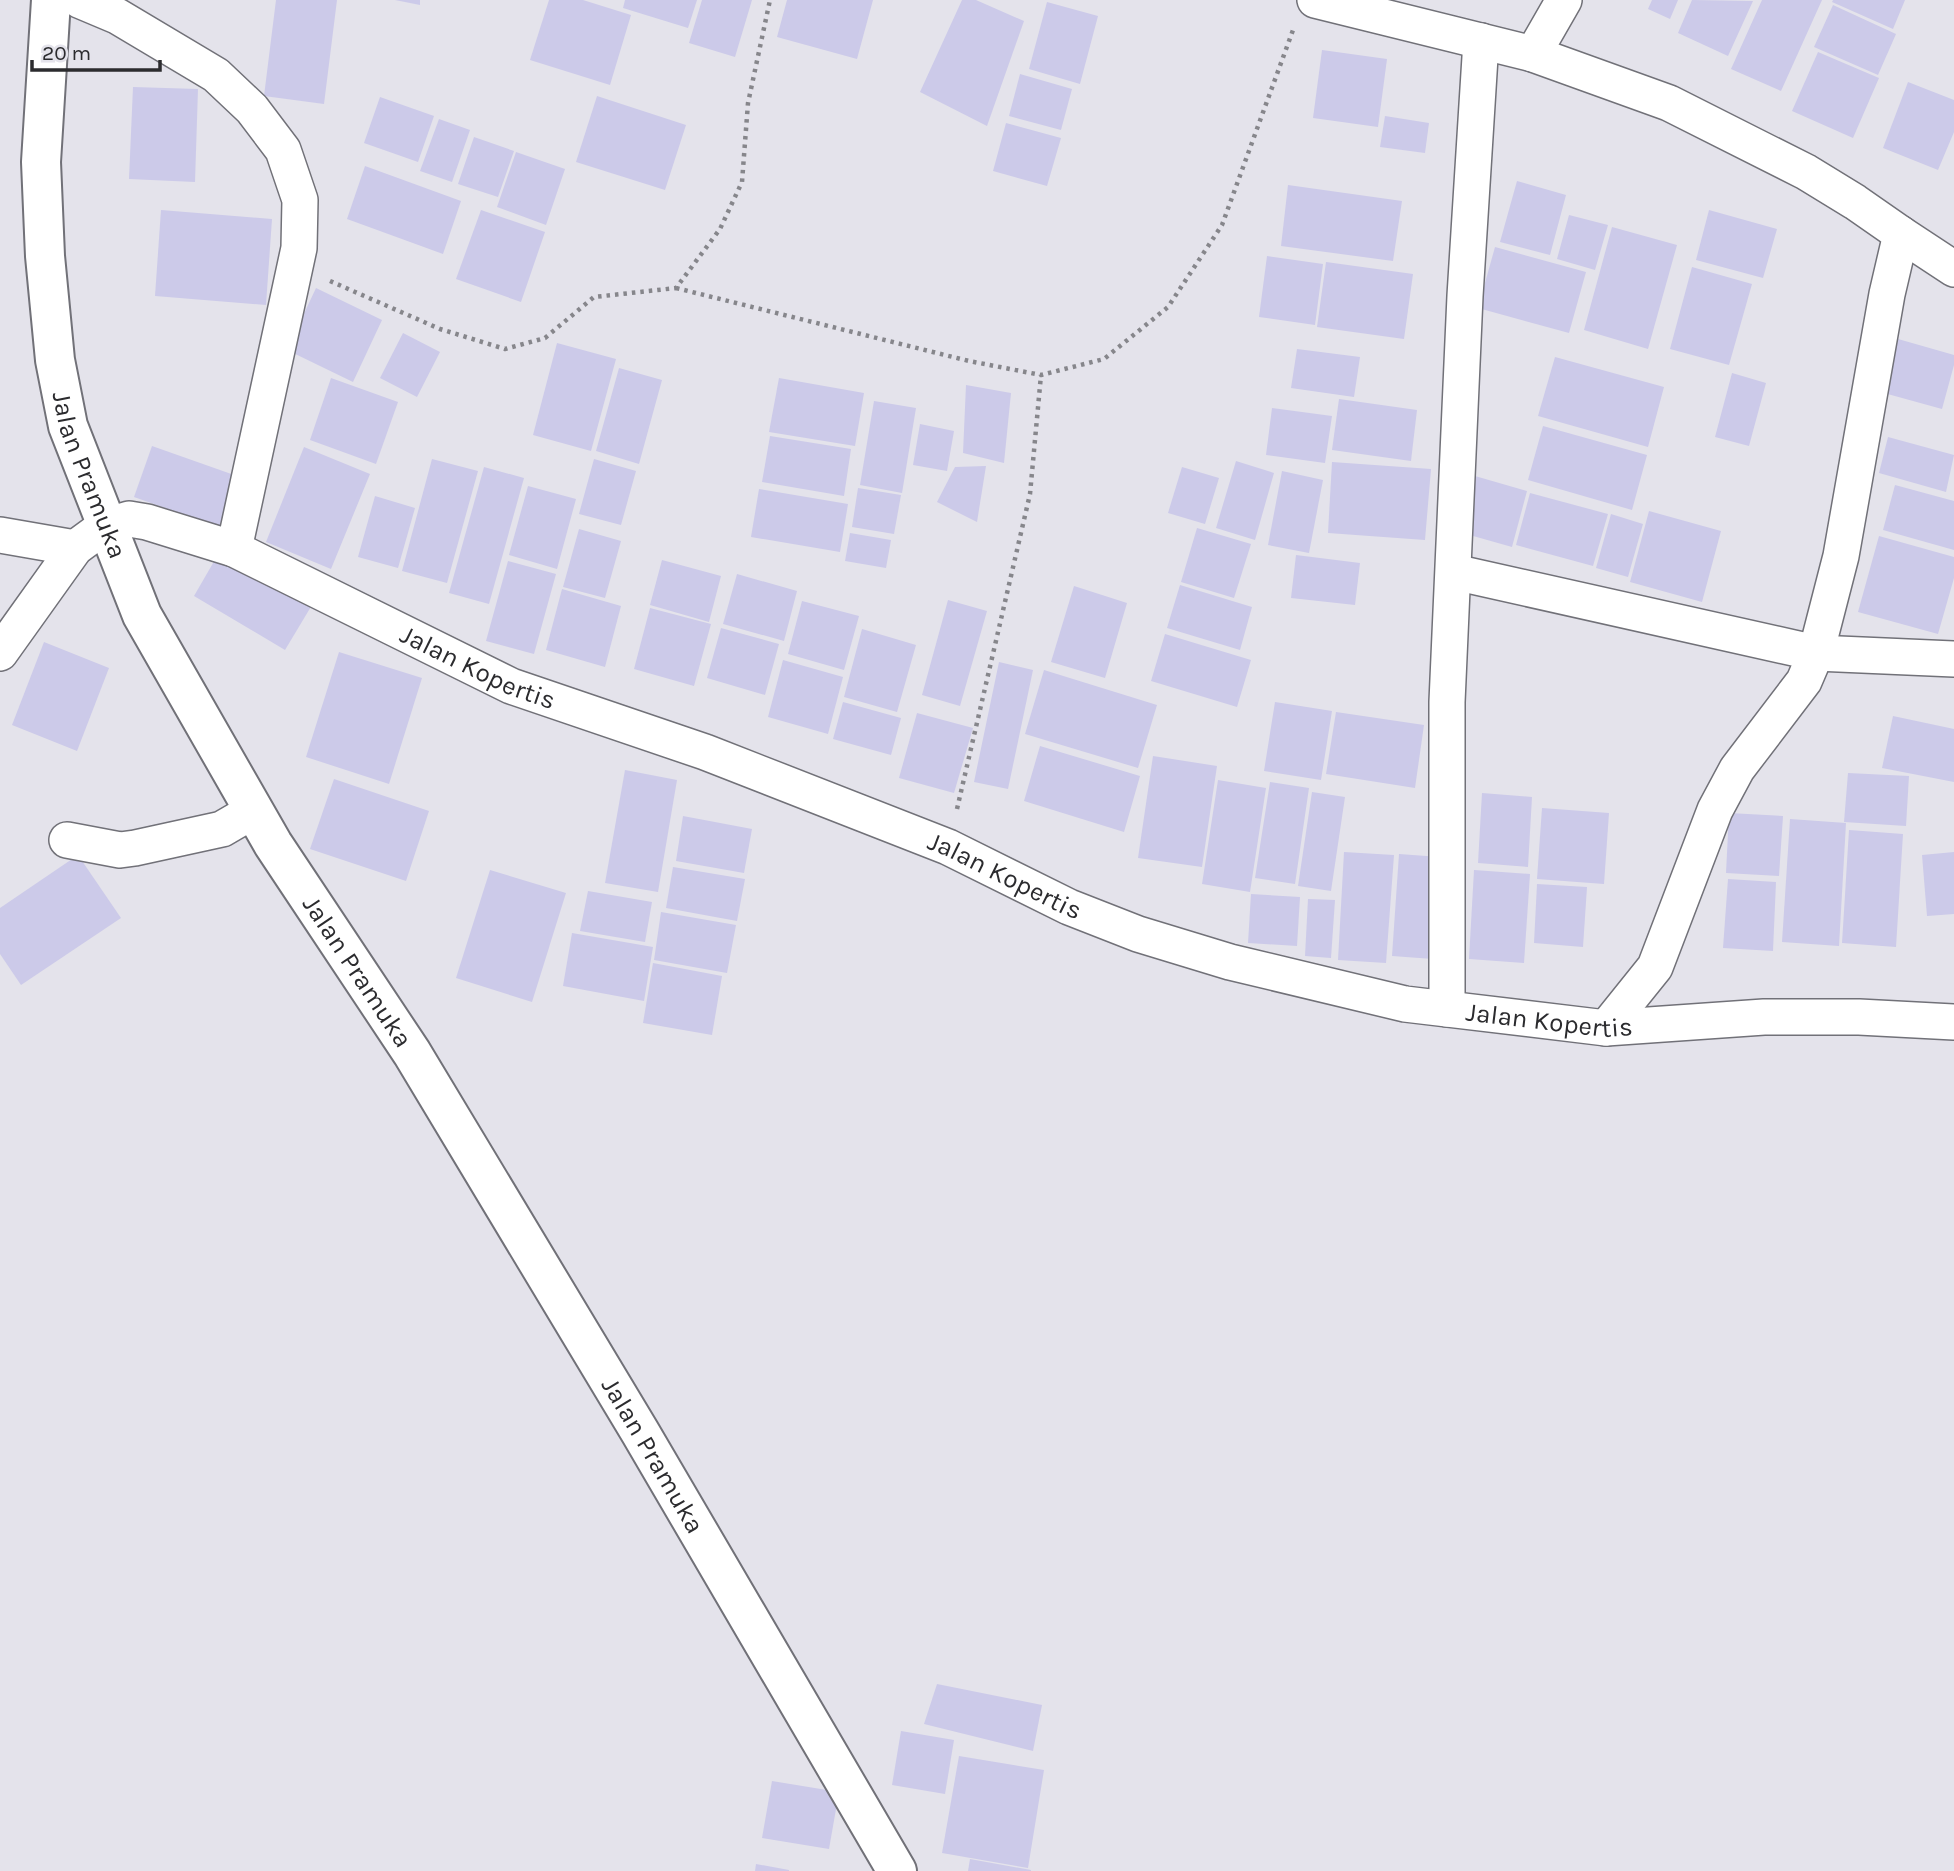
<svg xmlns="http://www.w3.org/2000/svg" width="1954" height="1871" font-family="Karla,sans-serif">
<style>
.building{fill:#cccae9}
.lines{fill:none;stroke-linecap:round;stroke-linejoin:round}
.minor-casing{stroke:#717178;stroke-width:38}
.tertiary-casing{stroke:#717178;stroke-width:42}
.path{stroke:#86868b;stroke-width:4.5;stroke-dasharray:3.5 5;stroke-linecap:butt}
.minor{stroke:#fff;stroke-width:35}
.tertiary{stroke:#fff;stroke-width:38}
.labels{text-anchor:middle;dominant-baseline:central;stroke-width:6;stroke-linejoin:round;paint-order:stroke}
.street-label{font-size:26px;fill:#2b2b2e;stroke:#e4e3eb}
</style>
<rect width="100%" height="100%" fill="#e4e3eb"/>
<!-- building -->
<g class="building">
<path d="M 276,0 L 337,0 L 324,104 L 264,96 Z"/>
<path d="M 395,0 L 420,0 L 420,5 Z"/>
<path d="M 549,0 L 583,0 L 631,15 L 610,85 L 530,60 Z"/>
<path d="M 625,0 L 697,0 L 688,28 L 623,8 Z"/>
<path d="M 702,0 L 752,0 L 735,57 L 689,43 Z"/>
<path d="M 787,0 L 873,0 L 857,59 L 777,37 Z"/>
<path d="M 962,0 L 976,0 L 1024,21 L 987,126 L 920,92 Z"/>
<path d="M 1652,0 L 1678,0 L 1670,19 L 1648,9 Z"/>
<path d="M 1692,0 L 1753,1 L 1728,56 L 1678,33 Z"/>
<path d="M 1762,0 L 1822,0 L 1781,91 L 1731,69 Z"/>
<path d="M 1833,0 L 1905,0 L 1893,29 L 1832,2 Z"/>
<path d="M 1047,2 L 1098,16 L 1080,84 L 1029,69 Z"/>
<path d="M 1833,5 L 1896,34 L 1878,75 L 1814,47 Z"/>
<path d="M 1322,50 L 1387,59 L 1378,127 L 1313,118 Z"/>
<path d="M 1818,52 L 1879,78 L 1853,138 L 1792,111 Z"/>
<path d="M 1020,74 L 1072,89 L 1061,130 L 1009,116 Z"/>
<path d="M 1908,82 L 1954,100 L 1954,132 L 1938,170 L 1883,148 Z"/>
<path d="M 133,87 L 198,89 L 195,182 L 129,179 Z"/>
<path d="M 597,96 L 686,125 L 665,190 L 576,162 Z"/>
<path d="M 380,97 L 434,116 L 418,162 L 364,143 Z"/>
<path d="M 1385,116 L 1429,123 L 1425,153 L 1380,147 Z"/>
<path d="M 439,119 L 470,130 L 452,182 L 420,171 Z"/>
<path d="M 1006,123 L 1061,138 L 1047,186 L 993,171 Z"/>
<path d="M 474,137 L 514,151 L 498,197 L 458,184 Z"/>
<path d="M 516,152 L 565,169 L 546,225 L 497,207 Z"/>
<path d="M 365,166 L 461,201 L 443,254 L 347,219 Z"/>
<path d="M 1517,181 L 1566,195 L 1550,255 L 1500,242 Z"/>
<path d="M 1288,185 L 1402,201 L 1393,261 L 1281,246 Z"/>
<path d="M 161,210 L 272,219 L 266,305 L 155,296 Z"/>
<path d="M 481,210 L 545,232 L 521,302 L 456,279 Z"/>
<path d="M 1709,210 L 1777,229 L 1763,278 L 1696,260 Z"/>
<path d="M 1569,215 L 1608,225 L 1595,270 L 1557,259 Z"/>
<path d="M 1612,227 L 1677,245 L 1648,349 L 1584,330 Z"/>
<path d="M 1495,247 L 1586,272 L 1569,333 L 1478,308 Z"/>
<path d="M 1267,256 L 1323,264 L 1315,325 L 1259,317 Z"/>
<path d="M 1326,262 L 1413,274 L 1404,339 L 1317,327 Z"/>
<path d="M 1692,267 L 1752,284 L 1729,365 L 1670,349 Z"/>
<path d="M 316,288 L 382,320 L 353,382 L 287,350 Z"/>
<path d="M 403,333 L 440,352 L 417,397 L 380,378 Z"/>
<path d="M 1898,339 L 1954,355 L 1954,365 L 1942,409 L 1884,393 Z"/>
<path d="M 557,343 L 616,359 L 591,451 L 533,435 Z"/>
<path d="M 1297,349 L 1360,357 L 1354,397 L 1291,388 Z"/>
<path d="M 1555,357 L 1664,387 L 1648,447 L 1538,416 Z"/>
<path d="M 619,368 L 662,380 L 639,464 L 596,451 Z"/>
<path d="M 1732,373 L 1766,383 L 1749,446 L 1715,437 Z"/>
<path d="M 331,378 L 398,402 L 376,464 L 310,440 Z"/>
<path d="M 779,378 L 864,393 L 855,446 L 769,432 Z"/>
<path d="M 966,385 L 1011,393 L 1004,463 L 963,453 Z"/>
<path d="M 1339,399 L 1417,410 L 1411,461 L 1332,450 Z"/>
<path d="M 874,401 L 916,408 L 902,493 L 860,485 Z"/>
<path d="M 1272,408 L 1332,416 L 1325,463 L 1266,455 Z"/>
<path d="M 920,424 L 954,431 L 947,471 L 913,465 Z"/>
<path d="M 1543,426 L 1647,455 L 1632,510 L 1528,480 Z"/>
<path d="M 770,436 L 851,449 L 844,496 L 762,482 Z"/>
<path d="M 1888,437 L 1954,455 L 1946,492 L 1879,473 Z"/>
<path d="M 152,446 L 237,476 L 219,527 L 134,497 Z"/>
<path d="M 304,447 L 370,474 L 331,569 L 266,542 Z"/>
<path d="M 432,459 L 478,471 L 447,583 L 402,571 Z"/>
<path d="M 594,459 L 636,471 L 621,525 L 579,514 Z"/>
<path d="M 1236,461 L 1274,473 L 1255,540 L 1216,528 Z"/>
<path d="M 1332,462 L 1431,469 L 1425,540 L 1328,533 Z"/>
<path d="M 986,466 L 977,522 L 937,502 L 955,467 Z"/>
<path d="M 484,467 L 524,478 L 489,604 L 449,593 Z"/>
<path d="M 1182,467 L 1219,478 L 1205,524 L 1168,513 Z"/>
<path d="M 1282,471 L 1323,480 L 1309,553 L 1268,545 Z"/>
<path d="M 1475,476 L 1527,491 L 1512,547 L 1459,532 Z"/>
<path d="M 1895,485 L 1954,501 L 1954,550 L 1883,530 Z"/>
<path d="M 528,486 L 576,499 L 557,569 L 509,555 Z"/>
<path d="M 858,488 L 901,495 L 894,534 L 852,527 Z"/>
<path d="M 759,489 L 848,504 L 840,552 L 751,537 Z"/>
<path d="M 1530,493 L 1608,514 L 1593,566 L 1516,545 Z"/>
<path d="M 375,496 L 415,508 L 398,568 L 358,557 Z"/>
<path d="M 1649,511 L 1721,531 L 1702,602 L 1630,582 Z"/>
<path d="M 1611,514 L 1643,524 L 1628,577 L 1596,568 Z"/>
<path d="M 1197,528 L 1251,544 L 1234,598 L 1181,582 Z"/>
<path d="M 579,529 L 621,541 L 605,598 L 563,587 Z"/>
<path d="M 850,533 L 891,540 L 886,568 L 845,561 Z"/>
<path d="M 1879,536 L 1954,557 L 1954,578 L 1938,634 L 1858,612 Z"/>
<path d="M 220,551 L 312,605 L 285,650 L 194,596 Z"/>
<path d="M 1296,555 L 1360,563 L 1355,605 L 1291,598 Z"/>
<path d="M 662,560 L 721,576 L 709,622 L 650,605 Z"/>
<path d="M 508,561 L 556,574 L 534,654 L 486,641 Z"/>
<path d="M 737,574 L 797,591 L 784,641 L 723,624 Z"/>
<path d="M 1180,585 L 1252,607 L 1240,650 L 1167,628 Z"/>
<path d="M 1074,586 L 1127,603 L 1105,678 L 1051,662 Z"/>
<path d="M 562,589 L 621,606 L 605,667 L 546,650 Z"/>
<path d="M 948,600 L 987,611 L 960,706 L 922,695 Z"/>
<path d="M 802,601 L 859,616 L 844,670 L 788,654 Z"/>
<path d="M 650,608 L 711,624 L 694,686 L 634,669 Z"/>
<path d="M 721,628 L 779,644 L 765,695 L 707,678 Z"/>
<path d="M 862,629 L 916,645 L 897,712 L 844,697 Z"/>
<path d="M 1165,634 L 1251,660 L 1237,707 L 1151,681 Z"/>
<path d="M 44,642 L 109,668 L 77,751 L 12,725 Z"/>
<path d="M 339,652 L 422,678 L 389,784 L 306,757 Z"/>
<path d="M 783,660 L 843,677 L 828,734 L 768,717 Z"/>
<path d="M 999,662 L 1033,670 L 1008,789 L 974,782 Z"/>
<path d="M 1044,670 L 1157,705 L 1138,768 L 1025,734 Z"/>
<path d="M 843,702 L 901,718 L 891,755 L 833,739 Z"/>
<path d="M 1275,702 L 1332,711 L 1321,780 L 1264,771 Z"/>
<path d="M 1336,712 L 1424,725 L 1415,788 L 1326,774 Z"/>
<path d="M 917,713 L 973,728 L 954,793 L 899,778 Z"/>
<path d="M 1893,716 L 1954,729 L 1954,782 L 1882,768 Z"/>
<path d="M 1040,746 L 1140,776 L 1124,832 L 1024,801 Z"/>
<path d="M 1153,756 L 1217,766 L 1202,867 L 1138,858 Z"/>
<path d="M 625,770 L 677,780 L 658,892 L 605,883 Z"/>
<path d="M 1848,773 L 1909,776 L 1906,826 L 1844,822 Z"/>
<path d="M 334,779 L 429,811 L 406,881 L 310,849 Z"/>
<path d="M 1218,780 L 1266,788 L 1250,892 L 1202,884 Z"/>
<path d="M 1270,782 L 1309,788 L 1295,884 L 1255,878 Z"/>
<path d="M 1312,792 L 1345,797 L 1331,891 L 1298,886 Z"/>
<path d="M 1482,793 L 1532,797 L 1528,867 L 1478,863 Z"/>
<path d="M 1542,808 L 1609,813 L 1604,884 L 1537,879 Z"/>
<path d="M 1729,813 L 1783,816 L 1779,876 L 1726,873 Z"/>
<path d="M 683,816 L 752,829 L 744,873 L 676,861 Z"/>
<path d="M 1790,819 L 1846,823 L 1839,946 L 1782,942 Z"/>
<path d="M 1849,830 L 1903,834 L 1896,947 L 1842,943 Z"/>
<path d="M 1344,852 L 1394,855 L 1386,963 L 1338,960 Z"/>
<path d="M 1954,852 L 1954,914 L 1927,916 L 1922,855 Z"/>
<path d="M 1399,854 L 1440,857 L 1433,959 L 1392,956 Z"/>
<path d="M 78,855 L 121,918 L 21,985 L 0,954 L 0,908 Z"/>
<path d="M 673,867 L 745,879 L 737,921 L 666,908 Z"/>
<path d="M 490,870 L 566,893 L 532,1002 L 456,978 Z"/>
<path d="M 1474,870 L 1530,874 L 1524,963 L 1469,959 Z"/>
<path d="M 1728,879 L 1776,882 L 1773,951 L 1723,948 Z"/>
<path d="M 1537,884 L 1587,887 L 1583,947 L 1534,943 Z"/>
<path d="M 588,891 L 652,902 L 645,942 L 580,931 Z"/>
<path d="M 1251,894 L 1300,897 L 1297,946 L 1248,943 Z"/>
<path d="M 1308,899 L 1335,900 L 1331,958 L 1305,956 Z"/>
<path d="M 661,912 L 736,925 L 727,973 L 654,960 Z"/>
<path d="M 572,933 L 653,947 L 644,1001 L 563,986 Z"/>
<path d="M 653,963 L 722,976 L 712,1035 L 643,1023 Z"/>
<path d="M 937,1684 L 1042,1705 L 1033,1751 L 924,1724 Z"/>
<path d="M 901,1731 L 954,1740 L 945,1794 L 892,1785 Z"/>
<path d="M 959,1756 L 1044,1770 L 1028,1868 L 942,1853 Z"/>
<path d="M 772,1781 L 839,1792 L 829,1849 L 762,1838 Z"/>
<path d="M 970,1859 L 1031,1870 L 1031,1871 L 968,1871 Z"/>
<path d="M 756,1864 L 789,1870 L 789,1871 L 755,1871 Z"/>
</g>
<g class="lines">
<!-- minor casing -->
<g class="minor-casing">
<g id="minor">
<path d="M 79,0 L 117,16 L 216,75 L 252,109 L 283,150 L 300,200 L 299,248 L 234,549"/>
<path d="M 1315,0 L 1533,54 L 1669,103 L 1806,172 L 1855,202 L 1901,234 L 1887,294 L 1841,556 L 1816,653 L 1804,681 L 1737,769 L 1715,810 L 1655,967 L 1606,1028"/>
<path d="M 1533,54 L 1564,0"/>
<path d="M 1901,234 L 1954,269"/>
<path d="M 0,535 L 75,548"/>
<path d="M 1454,572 L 1816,653 L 1954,659"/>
<path id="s1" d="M 0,653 L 75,548 L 105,526 L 129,519 L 147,522 L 234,549 L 511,686 L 705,752 L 948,847 L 1069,907 L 1138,934 L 1230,962 L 1405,1004 L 1606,1028 L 1764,1017 L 1859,1017 L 1954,1022"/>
<path d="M 67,840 L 120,850 L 135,848 L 222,829 L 253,811"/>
<path d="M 1447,1009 L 1447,702 L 1465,296 L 1481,41"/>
</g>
</g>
<!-- tertiary casing -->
<g class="tertiary-casing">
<g id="tertiary">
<path id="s2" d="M 51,0 L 41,162 L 45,256 L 55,360 L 68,426 L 142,615 L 273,844 L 412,1053 L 640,1432 L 897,1871"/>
</g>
</g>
<!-- path -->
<g class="path">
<path d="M 330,281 L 440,329 L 505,349 L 545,338 L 594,297 L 676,288 L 720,229 L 742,182 L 748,103 L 770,0"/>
<path d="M 676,288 L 969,361 L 1041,375 L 1104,359 L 1168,307 L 1222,225 L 1293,30"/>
<path d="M 957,809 L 1030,494 L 1041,375"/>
</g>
<!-- minor -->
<use href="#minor" class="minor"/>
<!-- tertiary -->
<use href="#tertiary" class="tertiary"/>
</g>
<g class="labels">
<!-- street labels -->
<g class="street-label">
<text stroke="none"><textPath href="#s2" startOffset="481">Jalan Pramuka</textPath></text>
<text stroke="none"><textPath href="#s1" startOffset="572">Jalan Kopertis</textPath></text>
<text stroke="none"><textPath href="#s1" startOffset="1139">Jalan Kopertis</textPath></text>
<text stroke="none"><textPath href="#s2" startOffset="1048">Jalan Pramuka</textPath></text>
<text stroke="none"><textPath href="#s1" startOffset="1706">Jalan Kopertis</textPath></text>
<text stroke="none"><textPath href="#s2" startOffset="1615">Jalan Pramuka</textPath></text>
</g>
</g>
<!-- scale -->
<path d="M32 60v10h128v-10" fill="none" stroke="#2b2b2e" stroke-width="3.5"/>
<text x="42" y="60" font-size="21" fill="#2b2b2e" stroke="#e4e3eb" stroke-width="5" paint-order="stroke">20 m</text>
</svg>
